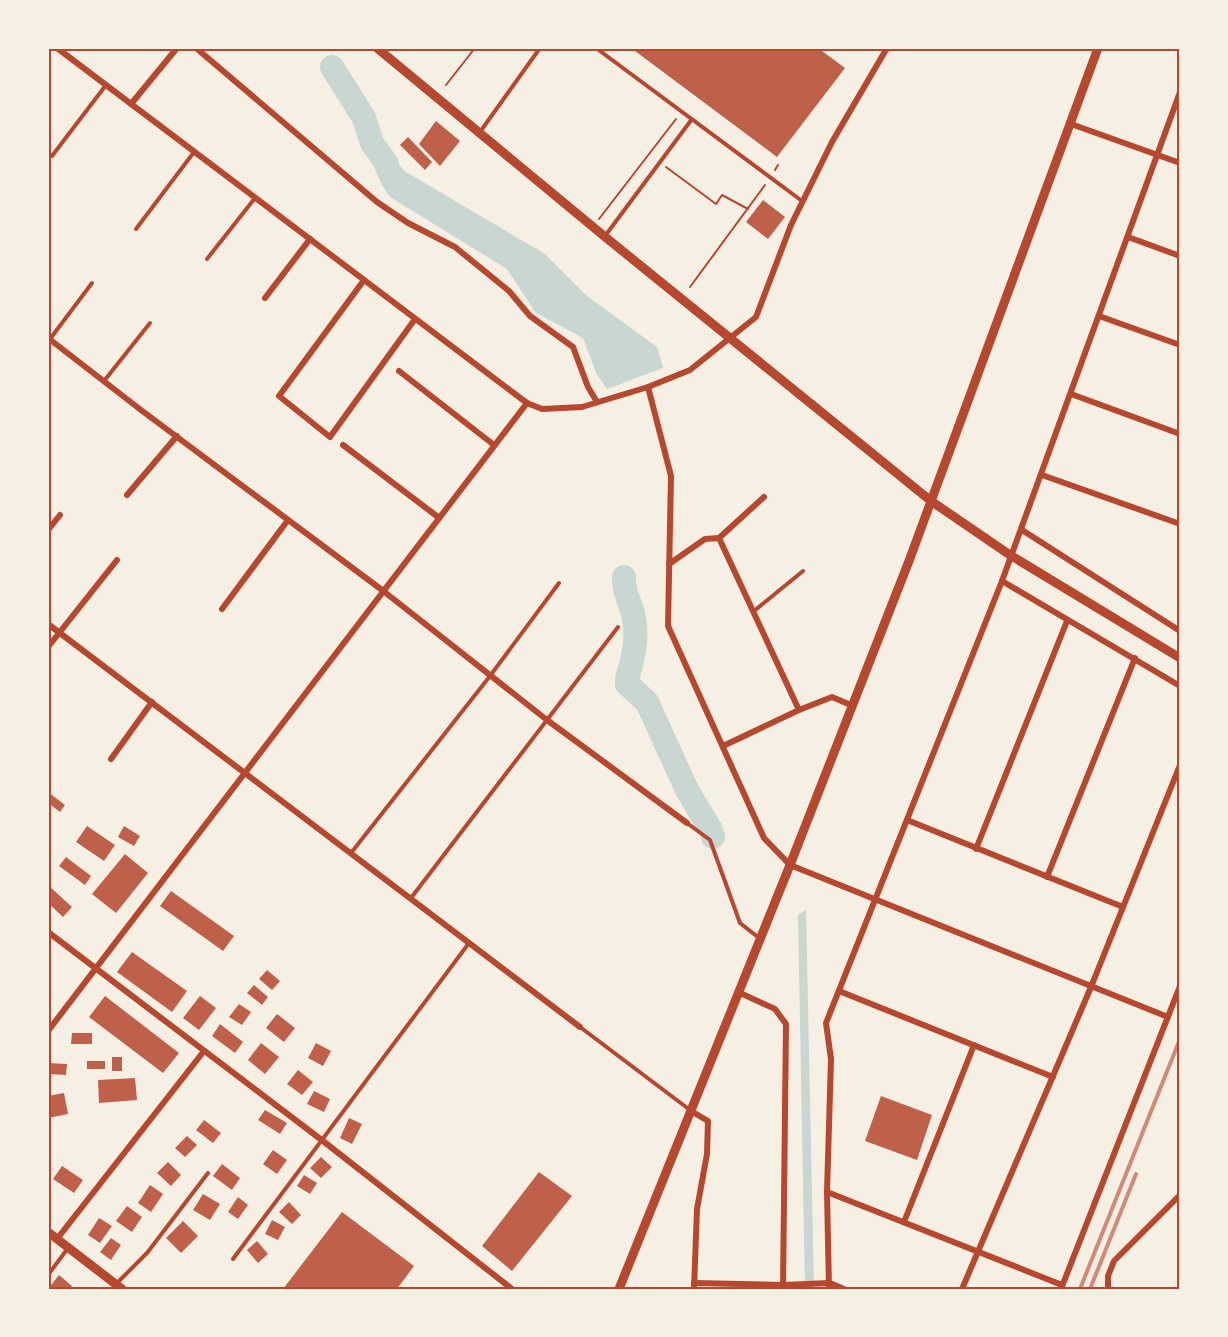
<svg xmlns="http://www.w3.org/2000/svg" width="1228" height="1337" font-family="Inter,sans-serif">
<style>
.water{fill:#c9d6d2}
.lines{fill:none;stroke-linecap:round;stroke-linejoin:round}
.river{stroke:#c9d6d2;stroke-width:24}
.building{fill:#bf614a}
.path{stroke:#b5482f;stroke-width:2}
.service{stroke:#b5482f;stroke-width:4}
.minor{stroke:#b5482f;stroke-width:6}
.tertiary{stroke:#b5482f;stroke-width:9}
.rail{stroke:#cf8b77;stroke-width:4}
.neatline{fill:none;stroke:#b5482f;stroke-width:2}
</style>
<rect width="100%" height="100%" fill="#f6efe4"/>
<!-- water -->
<g class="water">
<path d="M 369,136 L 406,172 L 545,254 L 587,296 L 657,347 L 663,368 L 607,389 L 596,373 L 583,338 L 536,313 L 507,269 L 390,197 C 376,177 371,162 369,136 Z"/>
<path d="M 806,910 L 814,1289 L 805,1289 L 798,915 Z"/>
</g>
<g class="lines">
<!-- river -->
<g class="river">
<path d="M 332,67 L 364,118 L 372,143 L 387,164"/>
<path d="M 624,577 C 623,592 631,603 634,618 C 638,641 633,658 627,679 L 627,684 L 647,702 L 687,790 L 711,830 L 713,837"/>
</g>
</g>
<!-- building -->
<g class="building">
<path d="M 631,48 L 801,48 L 804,50 L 805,48 L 818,48 L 845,68 L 777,157 Z"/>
<path d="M 436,121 L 460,141 L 440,166 L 419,144 Z"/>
<path d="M 408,137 L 432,162 L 425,170 L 400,145 Z"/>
<path d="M 763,200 L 785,217 L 768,239 L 746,222 Z"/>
<path d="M 48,792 L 65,805 L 60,812 L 48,803 Z"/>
<path d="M 87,826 L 115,845 L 104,861 L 76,842 Z"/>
<path d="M 124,826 L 140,836 L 134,846 L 118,837 Z"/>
<path d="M 125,854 L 148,873 L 116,913 L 92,894 Z"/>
<path d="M 66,857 L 91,876 L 85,885 L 59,866 Z"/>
<path d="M 48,885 L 72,907 L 63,917 L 48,903 Z"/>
<path d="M 171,891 L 234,936 L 223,951 L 160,906 Z"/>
<path d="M 132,952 L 187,991 L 172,1012 L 117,972 Z"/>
<path d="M 267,970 L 280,981 L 272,990 L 259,979 Z"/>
<path d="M 254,985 L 268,997 L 262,1005 L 247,993 Z"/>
<path d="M 105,996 L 179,1053 L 163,1073 L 89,1017 Z"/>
<path d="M 200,996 L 216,1008 L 199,1030 L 183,1018 Z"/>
<path d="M 239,1004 L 251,1012 L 242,1025 L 229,1017 Z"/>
<path d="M 277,1014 L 295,1028 L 284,1042 L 266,1028 Z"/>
<path d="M 220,1024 L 243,1042 L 235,1053 L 212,1036 Z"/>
<path d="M 72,1033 L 92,1033 L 92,1044 L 71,1044 Z"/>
<path d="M 261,1043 L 279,1057 L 265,1074 L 248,1060 Z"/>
<path d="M 316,1043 L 331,1051 L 323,1066 L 308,1058 Z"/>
<rect x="112" y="1057" width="10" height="14"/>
<rect x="87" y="1061" width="18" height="8"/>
<path d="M 48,1063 L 67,1064 L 66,1075 L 48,1074 Z"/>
<path d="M 298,1070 L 313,1082 L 302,1095 L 287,1084 Z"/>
<path d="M 135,1078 L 137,1100 L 99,1103 L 98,1080 Z"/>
<path d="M 314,1091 L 330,1099 L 324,1112 L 307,1104 Z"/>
<path d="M 64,1093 L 68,1114 L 48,1118 L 48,1096 Z"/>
<path d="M 881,1096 L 932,1115 L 917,1160 L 865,1141 Z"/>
<path d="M 265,1110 L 287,1123 L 280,1134 L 258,1120 Z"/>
<path d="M 349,1118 L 362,1124 L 352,1144 L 340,1138 Z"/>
<path d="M 204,1120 L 221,1133 L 213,1143 L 196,1130 Z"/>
<path d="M 187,1136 L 197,1145 L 185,1157 L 175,1148 Z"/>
<path d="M 273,1150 L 287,1160 L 277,1174 L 263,1164 Z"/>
<path d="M 321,1157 L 332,1167 L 321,1178 L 310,1168 Z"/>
<path d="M 168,1162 L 181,1175 L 171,1186 L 157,1173 Z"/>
<path d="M 222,1164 L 240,1178 L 232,1190 L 213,1176 Z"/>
<path d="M 62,1166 L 83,1180 L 74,1193 L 53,1179 Z"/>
<path d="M 539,1172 L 572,1196 L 512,1271 L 482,1246 Z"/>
<path d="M 304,1175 L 317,1183 L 310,1194 L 297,1186 Z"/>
<path d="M 150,1185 L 163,1194 L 151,1212 L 138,1203 Z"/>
<path d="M 203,1194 L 220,1204 L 210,1220 L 193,1210 Z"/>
<path d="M 238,1197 L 248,1205 L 238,1219 L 228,1212 Z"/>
<path d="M 289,1202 L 301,1215 L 292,1224 L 279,1212 Z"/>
<path d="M 127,1206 L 142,1217 L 132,1232 L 116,1221 Z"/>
<path d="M 342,1212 L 414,1266 L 397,1289 L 283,1289 Z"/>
<path d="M 99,1218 L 112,1226 L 100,1243 L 88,1235 Z"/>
<path d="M 272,1220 L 285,1227 L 278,1240 L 265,1234 Z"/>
<path d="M 183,1221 L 198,1236 L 181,1253 L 166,1238 Z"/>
<path d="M 111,1238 L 121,1245 L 111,1260 L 100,1252 Z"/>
<path d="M 257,1241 L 268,1254 L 258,1263 L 247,1250 Z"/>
<path d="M 59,1275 L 72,1286 L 70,1289 L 48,1289 Z"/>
</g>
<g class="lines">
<!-- path -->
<g class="path">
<path d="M 446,85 L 475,48"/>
<path d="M 666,167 L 716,204 L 722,195 L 748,209"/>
<path d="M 775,170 L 778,165"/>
<path d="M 599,219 L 676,119"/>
<path d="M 690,287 L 765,185"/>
</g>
<!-- service -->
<g class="service">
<path d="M 596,48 L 802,201"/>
<path d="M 480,132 L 540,48"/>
<path d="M 52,156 L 106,85"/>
<path d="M 136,229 L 194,152"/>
<path d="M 605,236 L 692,119"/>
<path d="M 207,259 L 255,198"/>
<path d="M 50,339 L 92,283"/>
<path d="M 104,381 L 150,323"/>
<path d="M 754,611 L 803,571"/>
<path d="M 687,823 L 710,840 L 740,923 L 759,938"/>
<path d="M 351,853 L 490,676 L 559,583"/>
<path d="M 411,898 L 618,627"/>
<path d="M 580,1027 L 690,1110"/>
<path d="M 233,1259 L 469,943"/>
<path d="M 48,1275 L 68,1248"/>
<path d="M 116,1284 L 147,1253 L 208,1173"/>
</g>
<!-- minor -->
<g class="minor">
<path d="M 57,48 L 527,403 L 542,409 L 582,407 L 648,387 L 690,370 L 756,317 L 791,225 L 832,142 L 887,48"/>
<path d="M 196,48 L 377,202 L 408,223 L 455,247 L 509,291 L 530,316 L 573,347 L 588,387 L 597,402"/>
<path d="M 1180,92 L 1002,581 L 1180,686"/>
<path d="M 131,104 L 177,48"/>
<path d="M 1071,124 L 1180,163"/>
<path d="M 1128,237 L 1180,256"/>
<path d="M 364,280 L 279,396 L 330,437 L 415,319"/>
<path d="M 265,298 L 310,239"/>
<path d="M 1099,316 L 1180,345"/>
<path d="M 48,338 L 141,410 L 382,590 L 547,720 L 687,823"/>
<path d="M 399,371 L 494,445"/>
<path d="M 648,387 L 671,476 L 668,626 L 764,838 L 790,865 L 1168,1017"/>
<path d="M 1071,394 L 1180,434"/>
<path d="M 343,445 L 438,517"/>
<path d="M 1042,475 L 1180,524"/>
<path d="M 127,495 L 177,436"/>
<path d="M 48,530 L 60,515"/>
<path d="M 1022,530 L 1180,631"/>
<path d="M 719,538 L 799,710"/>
<path d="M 669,564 L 705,539 L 719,538 L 764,497"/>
<path d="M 222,609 L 288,520"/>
<path d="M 48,624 L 580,1027"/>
<path d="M 48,647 L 117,560"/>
<path d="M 723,746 L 799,710 L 832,697 L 853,706"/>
<path d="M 111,759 L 152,702"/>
<path d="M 907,820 L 1123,907"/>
<path d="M 976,849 L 1067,621"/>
<path d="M 1047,877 L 1135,658"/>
<path d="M 48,932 L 323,1141 L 512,1289"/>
<path d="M 839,991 L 1053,1077"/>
<path d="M 738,992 L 775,1009 L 786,1024 L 783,1289"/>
<path d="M 48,1031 L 527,403"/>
<path d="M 691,1111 L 708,1121 L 707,1154 L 697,1209 L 694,1289"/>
<path d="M 827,1192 L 1062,1285"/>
<path d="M 904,1222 L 974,1045"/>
<path d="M 57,1239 L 204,1051"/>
<path d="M 694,1283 L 783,1285 L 830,1283 L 844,1289"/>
<path d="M 1108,1288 L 1108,1276 L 1114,1261 L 1180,1195"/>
<path d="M 829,1289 L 827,1192 L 831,1059 L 826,1023 L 1002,581"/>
<path d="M 962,1289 L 1091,987 L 1180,765"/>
<path d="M 1061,1289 L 1180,986"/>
</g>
<!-- tertiary -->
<g class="tertiary">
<path d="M 377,48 L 604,236 L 931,501 L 1010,555 L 1180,658"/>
<path d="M 48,1232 L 122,1289"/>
<path d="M 619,1289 L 790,865 L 909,561 L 1098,48"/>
</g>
<!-- rail -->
<g class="rail">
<path d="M 1080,1289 L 1180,1039"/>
<path d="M 1090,1289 L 1136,1174"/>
</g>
</g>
<!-- border -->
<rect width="1228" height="1337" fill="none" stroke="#f6efe4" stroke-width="99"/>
<rect x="50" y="50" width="1128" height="1238" class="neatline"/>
</svg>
